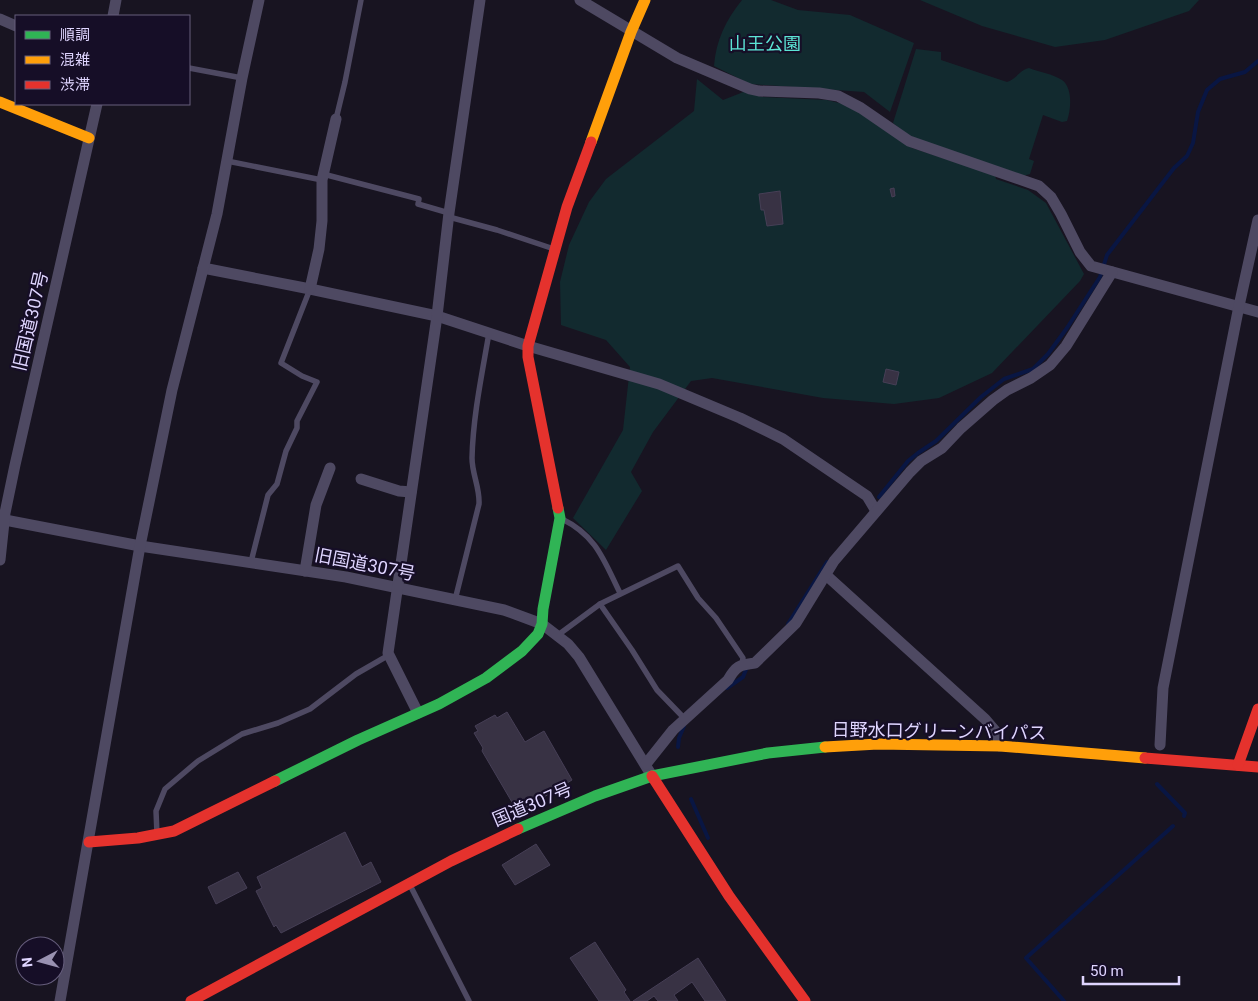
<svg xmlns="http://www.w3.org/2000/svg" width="1258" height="1001" font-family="Roboto,'Noto Sans JP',sans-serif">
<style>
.green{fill:#122a2f}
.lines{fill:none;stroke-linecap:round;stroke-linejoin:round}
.stream{stroke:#091643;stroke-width:4}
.building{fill:#383244;stroke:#463f56}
.lane{stroke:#4e4962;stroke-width:5.5}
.street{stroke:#4e4962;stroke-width:11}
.fast{stroke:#30b455;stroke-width:11}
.slow{stroke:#ff9f0a;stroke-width:11}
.jam{stroke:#e5322d;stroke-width:11}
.labels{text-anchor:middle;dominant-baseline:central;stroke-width:4.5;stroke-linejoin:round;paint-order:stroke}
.park-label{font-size:18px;fill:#5ce4d5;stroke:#160e27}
.street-label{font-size:18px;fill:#dfd5ff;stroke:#160e27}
</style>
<rect width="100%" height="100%" fill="#181421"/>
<!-- green -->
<g class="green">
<path d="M 742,0 L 771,0 L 798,10 L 850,15 L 914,43 L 890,112 L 864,92 L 750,84 L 714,66 C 716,40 726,20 742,0 Z"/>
<path d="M 920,0 L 1199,0 L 1189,11 L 1105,40 L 1055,47 L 982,26 Z"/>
<path d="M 916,49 L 941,52 L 941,60 L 1007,82 C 1016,79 1020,70 1029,68 C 1039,72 1053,74 1062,80 C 1073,88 1071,110 1067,121 L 1062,122 L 1043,115 L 1029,159 L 1034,161 L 1030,174 L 1023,176 L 911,138 L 893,123 Z"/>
<path d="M 697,79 L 723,100 L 746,91 L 762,97 L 827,100 L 851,106 L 912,148 L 995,175 L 996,179 L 1028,190 L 1046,203 L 1084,274 L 1080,281 L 992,373 L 939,398 L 894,404 L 823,398 L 712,378 L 691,381 L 653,432 L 631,472 L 642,491 L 606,550 L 573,518 L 623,430 L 630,367 L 606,340 L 561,325 L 560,282 L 569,245 L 589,202 L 606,179 L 694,111 Z"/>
</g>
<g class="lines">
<!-- stream -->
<g class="stream">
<path d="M 879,497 L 908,461 L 918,453 L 936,441 L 981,397 L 1004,379 L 1033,369 L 1048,354 L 1067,328 L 1100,277 L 1107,255 L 1174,168 L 1187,156 L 1193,143 L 1198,112 L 1207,90 L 1220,79 L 1245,72 L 1258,61"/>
<path d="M 788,624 L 827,562"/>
<path d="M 727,688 L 743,677 L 747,667"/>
<path d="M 678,747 L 679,738 L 684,726"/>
<path d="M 1157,784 L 1185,813 L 1184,816"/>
<path d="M 691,799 L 708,838"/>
<path d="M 1064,1001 L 1026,958 L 1173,826"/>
</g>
</g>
<!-- building -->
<g class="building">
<path d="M 894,188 L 895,196 L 892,197 L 890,189 Z"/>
<path d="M 780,191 L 783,224 L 767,226 L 764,210 L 761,210 L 759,194 Z"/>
<path d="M 886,369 L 899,372 L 896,385 L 883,382 Z"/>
<path d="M 507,712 L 525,742 L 544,731 L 572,780 L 521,811 L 516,809 L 482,751 L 483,748 L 474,733 L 478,731 L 475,726 L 495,715 L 497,718 Z"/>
<path d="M 345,832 L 362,867 L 371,862 L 381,882 L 281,933 L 276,925 L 274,927 L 256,891 L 262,888 L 257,877 Z"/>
<path d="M 536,844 L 550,865 L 515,885 L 502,865 Z"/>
<path d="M 238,872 L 247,888 L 216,904 L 208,887 Z"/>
<path d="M 595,942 L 626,990 L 624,992 L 630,1001 L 599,1001 L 570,958 Z"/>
<path d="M 698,958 L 726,1001 L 705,1001 L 692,982 L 674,995 L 678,1001 L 658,1001 L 654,996 L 647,1001 L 633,1001 Z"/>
</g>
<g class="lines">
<!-- lane -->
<g class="lane">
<path d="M 189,68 L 242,78"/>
<path d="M 336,119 L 345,82 L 361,0"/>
<path d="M 227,161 L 322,180"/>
<path d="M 323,174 L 419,199 L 418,204 L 449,213"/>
<path d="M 449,217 L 497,230 L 554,249"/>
<path d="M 562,519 C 597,536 604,561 620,593"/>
<path d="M 251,562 L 268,495 L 277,484 L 286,451 L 297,428 L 297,421 L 317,382 L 302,376 L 281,363 L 310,289"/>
<path d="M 455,600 L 479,504 C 480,488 472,474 472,458 C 473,416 482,374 489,333"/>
<path d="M 600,604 L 632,650 L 657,690 L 684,718"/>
<path d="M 558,635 L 600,604 L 678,566 L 698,598 L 716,618 L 743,658 L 742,664"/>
<path d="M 157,834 L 156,811 L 165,789 L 198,761 L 242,734 L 278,723 L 310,709 L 356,674 L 389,655"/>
<path d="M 411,887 L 469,1001"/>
</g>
<!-- street -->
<g class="street">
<path d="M 580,0 L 677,58 L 750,89 L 759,91 L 819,93 L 838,96 L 861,108 L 909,141 L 1039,186 L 1051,197 L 1061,214 L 1080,252 L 1091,266 L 1258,312"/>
<path d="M 113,16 L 116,0"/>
<path d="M 0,19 L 16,26"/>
<path d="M 203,268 L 310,289 L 437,316 L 528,346 L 659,384 L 740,418 L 783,439 L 867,496 L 876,511"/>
<path d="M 310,289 L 319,249 L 322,221 L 322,180 L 336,119"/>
<path d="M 361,479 L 399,491 L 411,492"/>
<path d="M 5,520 L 140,546 L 346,577 L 504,610 L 542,624 L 568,644 L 579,657 L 652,776"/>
<path d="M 0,560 L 5,513 L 15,465 L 97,104"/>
<path d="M 305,571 L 316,505 L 330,468"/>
<path d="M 826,575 L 985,719 L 997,733 L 1000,746"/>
<path d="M 418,713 L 388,653 L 437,316 L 449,213 L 480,0"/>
<path d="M 1160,745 L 1163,688 L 1239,306 L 1258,220"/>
<path d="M 646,764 L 673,730 L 728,680 C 736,666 739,665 755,663 L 796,623 L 834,561 L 910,472 L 921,461 L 942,448 L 961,428 L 993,400 L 1007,390 L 1031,378 L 1050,365 L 1066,346 L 1112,272"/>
<path d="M 60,1001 L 140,546 L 172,390 L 217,214 L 242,78 L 259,0"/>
</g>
<!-- fast -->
<g class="fast">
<path d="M 275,781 L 358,740 L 439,704 L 486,678 L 522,651 L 538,634 L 542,624 L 543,609 L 560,518 L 558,508"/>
<path d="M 518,829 L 595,796 L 652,776 L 768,753 L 825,747"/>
</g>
<!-- slow -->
<g class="slow">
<path d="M 0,102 L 89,138"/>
<path d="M 591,142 L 631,32 L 645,0"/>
<path d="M 825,747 L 878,744 L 1000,746 L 1145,758"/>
</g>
<!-- jam -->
<g class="jam">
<path d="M 558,508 L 528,357 L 528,346 L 567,207 L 591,142"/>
<path d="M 1145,758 L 1258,767"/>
<path d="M 1238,765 L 1258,709"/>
<path d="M 652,776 L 729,896 L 805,1001"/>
<path d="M 89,842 L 138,838 L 174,831 L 275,781"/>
<path d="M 191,1001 L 451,861 L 518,829"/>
</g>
</g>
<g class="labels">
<!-- park labels -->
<g class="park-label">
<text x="765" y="43">山王公園</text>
</g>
<!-- street labels -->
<g class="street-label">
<text transform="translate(30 321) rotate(-77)">旧国道307号</text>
<text transform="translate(365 564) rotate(11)">旧国道307号</text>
<text transform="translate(939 731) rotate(1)">日野水口グリーンバイパス</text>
<text transform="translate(532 804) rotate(-23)">国道307号</text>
</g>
</g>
<!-- legend -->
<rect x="15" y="15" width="175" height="90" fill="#160e27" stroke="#665e7d"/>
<rect x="25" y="31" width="25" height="8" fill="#30b455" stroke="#665e7d"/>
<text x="60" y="40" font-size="15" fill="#dfd5ff">順調</text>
<rect x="25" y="56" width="25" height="8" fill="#ff9f0a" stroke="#665e7d"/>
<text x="60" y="65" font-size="15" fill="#dfd5ff">混雑</text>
<rect x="25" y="81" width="25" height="8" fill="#e5322d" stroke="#665e7d"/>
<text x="60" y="90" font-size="15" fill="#dfd5ff">渋滞</text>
<!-- north arrow -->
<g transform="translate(40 961) rotate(264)"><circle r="24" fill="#160e27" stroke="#665e7d"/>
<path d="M0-4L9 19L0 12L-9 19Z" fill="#9991b1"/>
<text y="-8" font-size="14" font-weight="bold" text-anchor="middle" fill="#dfd5ff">N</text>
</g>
<!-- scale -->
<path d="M1083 976v8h96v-8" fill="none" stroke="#dfd5ff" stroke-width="2.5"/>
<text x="1090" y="976" font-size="15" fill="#dfd5ff" stroke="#160e27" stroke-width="4" paint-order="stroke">50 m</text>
</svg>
